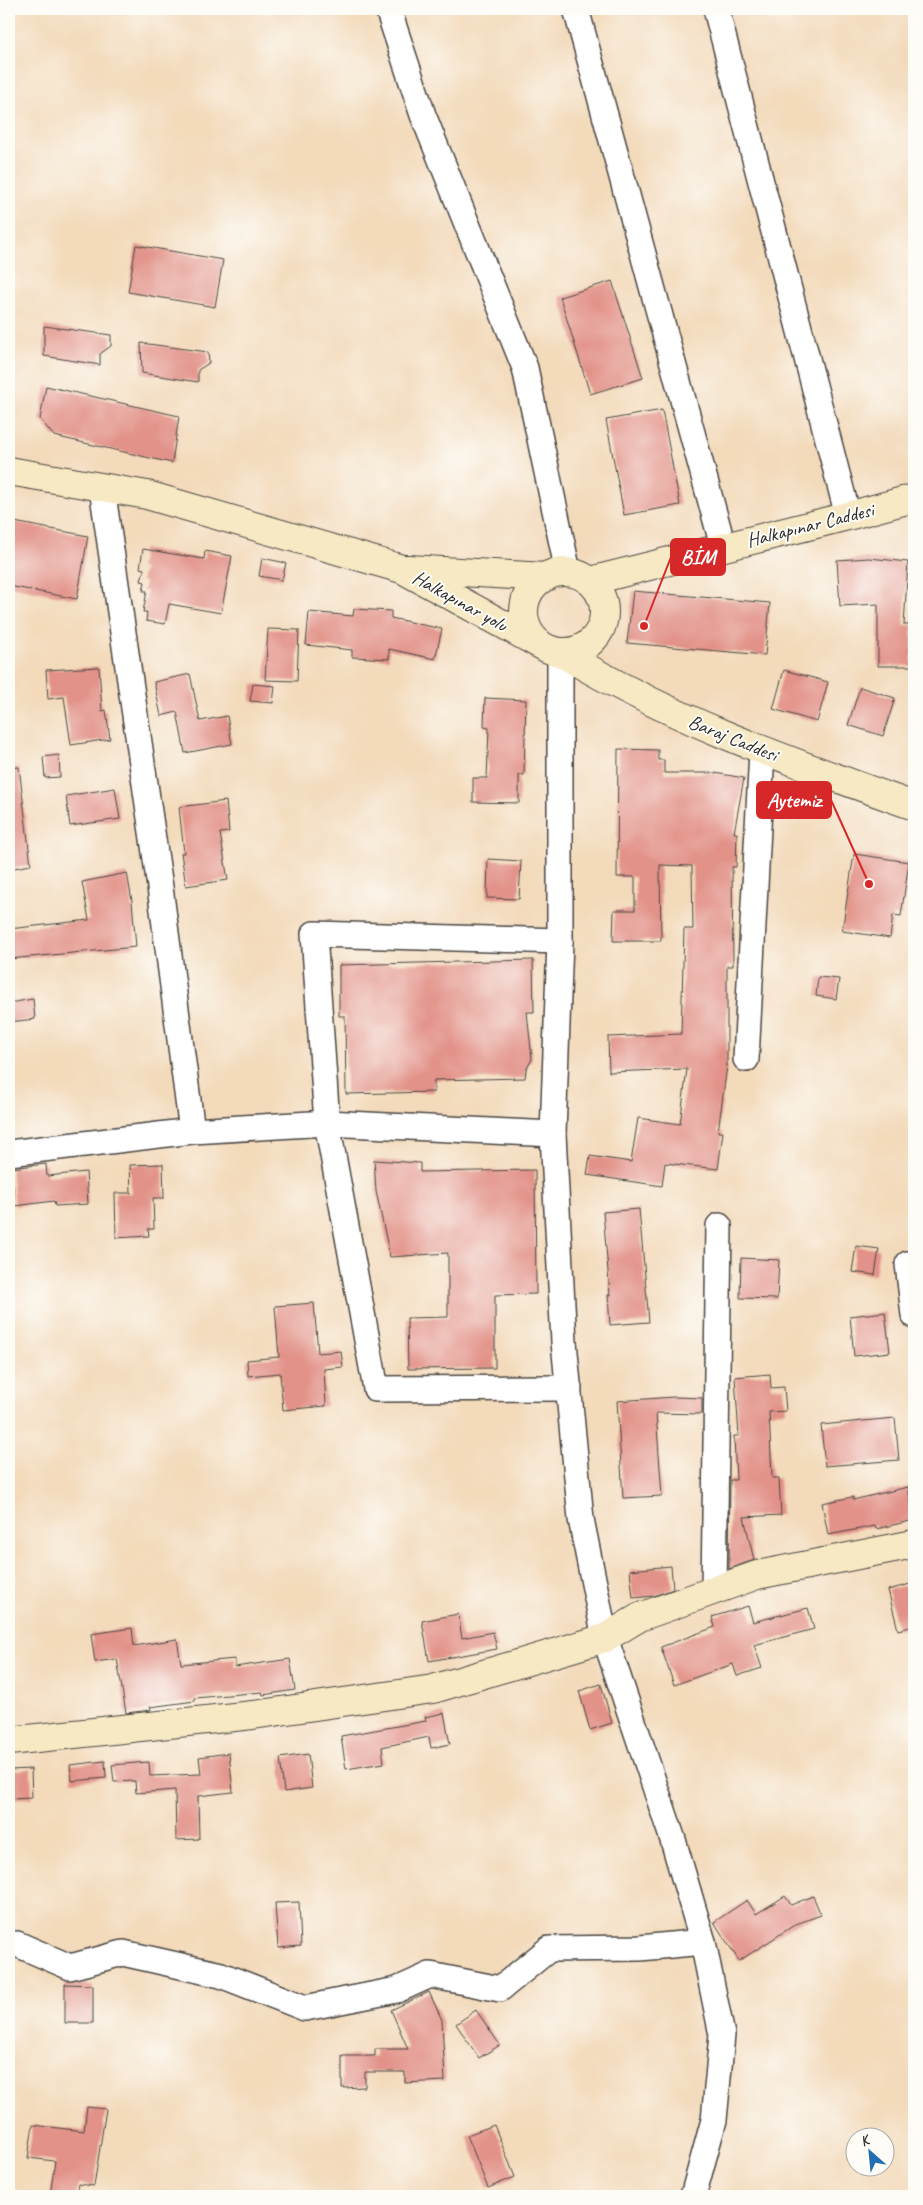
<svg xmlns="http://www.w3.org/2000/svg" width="923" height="2205" font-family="Caveat,sans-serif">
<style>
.building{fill:#e29288}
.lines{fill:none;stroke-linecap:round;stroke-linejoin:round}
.street-casing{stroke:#494541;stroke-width:28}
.secondary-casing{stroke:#494541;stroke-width:30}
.street{stroke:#fff;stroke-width:25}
.secondary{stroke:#f6e9c3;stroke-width:28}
.labels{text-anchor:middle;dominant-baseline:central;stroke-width:4;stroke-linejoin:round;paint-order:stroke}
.street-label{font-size:20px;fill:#2b2b2b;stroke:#fdfcf7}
.leader{fill:none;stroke:#d62828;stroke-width:2}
.callout-dot{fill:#d62828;stroke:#fdfcf7;stroke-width:2}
.callout{fill:#d62828;stroke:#d62828;stroke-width:2}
.callout-label{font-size:21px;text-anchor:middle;font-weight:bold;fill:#fff}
</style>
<rect width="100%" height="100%" fill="#fdfcf7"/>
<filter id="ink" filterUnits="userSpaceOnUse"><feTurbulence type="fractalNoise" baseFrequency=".02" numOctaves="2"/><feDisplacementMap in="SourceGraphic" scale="10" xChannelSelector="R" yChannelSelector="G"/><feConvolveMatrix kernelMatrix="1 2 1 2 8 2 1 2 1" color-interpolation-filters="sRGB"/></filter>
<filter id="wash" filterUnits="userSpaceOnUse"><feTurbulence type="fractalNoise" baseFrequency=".0096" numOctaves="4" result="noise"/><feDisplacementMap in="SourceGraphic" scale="20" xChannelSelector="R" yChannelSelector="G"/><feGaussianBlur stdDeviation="1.12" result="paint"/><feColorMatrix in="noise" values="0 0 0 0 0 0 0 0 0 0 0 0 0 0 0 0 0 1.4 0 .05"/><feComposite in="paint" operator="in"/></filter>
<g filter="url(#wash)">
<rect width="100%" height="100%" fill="#f3dabb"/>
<g id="blocks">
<!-- building -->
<g class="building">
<path d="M 136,245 L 223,260 L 215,307 L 128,292 Z"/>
<path d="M 612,281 L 643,378 L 590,394 L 560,297 Z"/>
<path d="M 44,326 L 111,335 L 111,346 L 100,354 L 100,365 L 44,356 Z"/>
<path d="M 141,343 L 208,352 L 209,363 L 198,370 L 198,382 L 142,373 Z"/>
<path d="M 46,386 L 179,416 L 172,463 L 54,436 L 40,419 Z"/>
<path d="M 662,410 L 680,505 L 624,515 L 606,420 Z"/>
<path d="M 9,521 L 88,536 L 77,599 L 9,586 Z"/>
<path d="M 143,549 L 204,559 L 205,551 L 232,556 L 221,613 L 169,604 L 165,624 L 146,621 L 147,612 L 143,612 L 147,591 L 143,591 L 145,582 L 141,581 L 144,569 L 140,568 Z"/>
<path d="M 262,558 L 286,563 L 282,580 L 259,576 Z"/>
<path d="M 869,558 L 908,562 L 904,625 L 912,625 L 912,666 L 878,666 L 878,604 L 840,606 L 837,560 Z"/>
<path d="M 633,591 L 770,603 L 765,655 L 627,643 Z"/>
<path d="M 354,609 L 391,611 L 391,618 L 442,629 L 435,659 L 389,649 L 389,659 L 352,657 L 352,650 L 306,645 L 309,612 L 353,616 Z"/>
<path d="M 268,629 L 299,630 L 297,681 L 265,680 Z"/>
<path d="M 99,667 L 102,711 L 106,710 L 110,739 L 71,745 L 64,697 L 48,699 L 46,670 Z"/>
<path d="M 784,670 L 828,682 L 817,722 L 773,709 Z"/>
<path d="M 190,674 L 200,721 L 227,716 L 232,744 L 185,753 L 177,712 L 161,716 L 154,682 Z"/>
<path d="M 253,684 L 275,686 L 273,703 L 250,701 Z"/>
<path d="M 860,687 L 895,698 L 883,736 L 848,725 Z"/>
<path d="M 485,698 L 526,700 L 524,775 L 519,775 L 519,803 L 473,802 L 473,778 L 487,778 L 489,728 L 484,727 Z"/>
<path d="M 618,749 L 658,750 L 658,760 L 664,760 L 664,773 L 715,773 L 744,778 L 734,833 L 737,833 L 736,867 L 732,867 L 733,966 L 727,966 L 727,1066 L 718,1132 L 723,1132 L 718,1169 L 665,1163 L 662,1186 L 587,1175 L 590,1156 L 631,1162 L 638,1118 L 680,1124 L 687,1069 L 609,1072 L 608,1037 L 681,1034 L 684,929 L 693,929 L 692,866 L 660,865 L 661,941 L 613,941 L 614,910 L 635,910 L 635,877 L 617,877 Z"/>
<path d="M 59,755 L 60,777 L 45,778 L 43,757 Z"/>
<path d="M 19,767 L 31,865 L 9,869 L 9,768 Z"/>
<path d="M 115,788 L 120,819 L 70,826 L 66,796 Z"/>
<path d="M 226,801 L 229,832 L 220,833 L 228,880 L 186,886 L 181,853 L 184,853 L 179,807 Z"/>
<path d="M 854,854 L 909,862 L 901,916 L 893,915 L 890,938 L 842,931 Z"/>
<path d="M 488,859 L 521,861 L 519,899 L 487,898 Z"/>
<path d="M 127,873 L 132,901 L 136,947 L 9,959 L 9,929 L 89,920 L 82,882 Z"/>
<path d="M 533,960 L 534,1012 L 527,1012 L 532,1059 L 526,1070 L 525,1078 L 434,1080 L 434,1092 L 346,1094 L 345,1016 L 339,1016 L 339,965 Z"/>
<path d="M 818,977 L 839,979 L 836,999 L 816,996 Z"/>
<path d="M 33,999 L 35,1019 L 9,1022 L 9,1003 Z"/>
<path d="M 374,1160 L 420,1163 L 420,1172 L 535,1170 L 536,1294 L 495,1295 L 495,1368 L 408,1369 L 407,1318 L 448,1317 L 448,1253 L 390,1257 L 376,1191 Z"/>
<path d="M 46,1164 L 47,1176 L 86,1172 L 88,1204 L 55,1206 L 54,1201 L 15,1206 L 11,1168 Z"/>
<path d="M 163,1164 L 164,1198 L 153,1198 L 154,1229 L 148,1229 L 149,1236 L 116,1238 L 115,1193 L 131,1193 L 130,1165 Z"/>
<path d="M 639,1209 L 649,1322 L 610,1325 L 608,1295 L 610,1295 L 603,1212 Z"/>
<path d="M 856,1246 L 879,1249 L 875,1275 L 852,1272 Z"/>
<path d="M 741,1258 L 779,1260 L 777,1299 L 740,1298 Z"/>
<path d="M 314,1303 L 318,1353 L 341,1351 L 343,1367 L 324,1369 L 326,1406 L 283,1410 L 280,1373 L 248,1376 L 247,1360 L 279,1357 L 275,1306 Z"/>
<path d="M 885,1312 L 890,1352 L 854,1356 L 850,1316 Z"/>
<path d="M 770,1374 L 771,1388 L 784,1387 L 786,1411 L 769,1412 L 772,1478 L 779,1478 L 781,1515 L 744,1517 L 754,1560 L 729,1569 L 730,1480 L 736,1480 L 734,1436 L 739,1436 L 735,1377 Z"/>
<path d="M 674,1397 L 702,1398 L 702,1414 L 656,1413 L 662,1496 L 623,1498 L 617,1401 Z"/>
<path d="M 895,1418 L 899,1460 L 825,1466 L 821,1425 Z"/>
<path d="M 908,1487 L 914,1520 L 876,1529 L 875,1526 L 828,1535 L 822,1503 L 853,1497 L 853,1500 Z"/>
<path d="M 671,1566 L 673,1589 L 654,1596 L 633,1598 L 630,1570 Z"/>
<path d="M 914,1583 L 914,1626 L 898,1630 L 888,1590 Z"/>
<path d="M 748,1606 L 753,1622 L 808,1608 L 814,1629 L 754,1645 L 762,1668 L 737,1676 L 733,1664 L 674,1685 L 661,1647 L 715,1627 L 712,1617 Z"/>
<path d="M 458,1614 L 462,1638 L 493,1632 L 497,1649 L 429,1661 L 422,1621 Z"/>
<path d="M 132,1628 L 134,1646 L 177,1639 L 181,1664 L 235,1659 L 235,1667 L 290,1659 L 295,1690 L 263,1695 L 262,1692 L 195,1698 L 195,1701 L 150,1707 L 151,1710 L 126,1713 L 117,1659 L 95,1662 L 91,1634 Z"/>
<path d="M 601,1684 L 612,1723 L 590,1730 L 579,1691 Z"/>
<path d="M 444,1713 L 450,1744 L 431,1748 L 429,1737 L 382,1747 L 384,1763 L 346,1769 L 341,1736 L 426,1721 L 425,1717 Z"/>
<path d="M 229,1753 L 233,1792 L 198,1796 L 199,1839 L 176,1840 L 175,1790 L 136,1793 L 135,1781 L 114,1782 L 112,1765 L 149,1762 L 150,1776 L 201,1774 L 199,1757 Z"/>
<path d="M 308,1754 L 312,1788 L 284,1792 L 280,1758 Z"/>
<path d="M 105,1761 L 106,1778 L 72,1781 L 70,1765 Z"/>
<path d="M 31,1769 L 32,1798 L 9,1799 L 9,1770 Z"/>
<path d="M 785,1896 L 791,1905 L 813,1896 L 821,1915 L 796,1924 L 739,1961 L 714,1922 L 747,1900 L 756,1914 Z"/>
<path d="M 299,1902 L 301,1946 L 278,1948 L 275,1903 Z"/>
<path d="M 65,1984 L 93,1985 L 93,2023 L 65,2023 Z"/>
<path d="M 429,1992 L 442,2020 L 445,2081 L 405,2083 L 405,2072 L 365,2072 L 365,2087 L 342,2088 L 342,2056 L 375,2056 L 375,2049 L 408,2049 L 391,2010 Z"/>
<path d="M 476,2010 L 500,2045 L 479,2058 L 456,2024 Z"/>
<path d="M 87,2107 L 106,2109 L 94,2186 L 78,2184 L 76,2196 L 50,2196 L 55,2161 L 28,2158 L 33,2125 L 84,2131 Z"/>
<path d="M 494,2125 L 515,2177 L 488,2188 L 467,2135 Z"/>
</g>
</g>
</g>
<g filter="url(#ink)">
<use href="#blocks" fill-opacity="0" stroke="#494541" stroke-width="1"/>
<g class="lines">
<!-- street casing -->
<g class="street-casing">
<g id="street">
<path d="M 388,9 L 423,115 L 525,368 L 568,572"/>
<path d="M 576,9 L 723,546"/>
<path d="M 716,9 L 848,516"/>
<path d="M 102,488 L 160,887 L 192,1131"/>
<path d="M 560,652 L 560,941 L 553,1134 L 564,1342 L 581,1519 L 605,1638 L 673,1840 L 703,1942 L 722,2035 L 714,2120 L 693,2196"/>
<path d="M 560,941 L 314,934 L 327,1123 L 376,1389 L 569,1388"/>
<path d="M 746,1059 L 762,751"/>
<path d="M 9,1153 L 192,1131 L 327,1123 L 553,1134"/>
<path d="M 908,1264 L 914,1315"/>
<path d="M 714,1590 L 719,1226"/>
<path d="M 9,1946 L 17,1944 L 70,1967 L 123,1953 L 221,1975 L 305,2008 L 397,1990 L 430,1975 L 500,1989 L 549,1949 L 640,1948 L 703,1942"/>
</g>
</g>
<!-- secondary casing -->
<g class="secondary-casing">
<g id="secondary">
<path d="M 9,471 L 147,495 L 402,569 L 539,644"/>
<path d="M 408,569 L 546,577"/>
<circle cx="564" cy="612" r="40"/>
<path d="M 590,581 L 848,516 L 914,498"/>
<path d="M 560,652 C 671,720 792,762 914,806"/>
<path d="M 9,1741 L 253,1715 L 433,1689 L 605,1638 L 640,1617 L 757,1575 L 914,1544"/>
</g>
</g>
<!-- street -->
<use href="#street" class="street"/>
<!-- secondary -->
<use href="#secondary" class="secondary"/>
</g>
</g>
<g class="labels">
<!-- street labels -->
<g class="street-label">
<text transform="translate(810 525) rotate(-14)">Halkapınar Caddesi</text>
<text transform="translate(460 601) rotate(29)">Halkapınar yolu</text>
<text transform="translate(733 738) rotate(22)">Baraj Caddesi</text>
</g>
</g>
<!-- callouts -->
<path class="leader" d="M644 626L671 557M869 884L831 800"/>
<g class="callout-dot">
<circle cx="644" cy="626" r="5"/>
<circle cx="869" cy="884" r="5"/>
</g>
<g class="callout">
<rect x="671" y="539" width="54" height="36" rx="5"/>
<rect x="757" y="782" width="74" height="36" rx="5"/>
</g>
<g class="callout-label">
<text x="698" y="564">BİM</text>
<text x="794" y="807">Aytemiz</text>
</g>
<!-- margin -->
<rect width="923" height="2205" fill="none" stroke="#fdfcf7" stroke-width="30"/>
<!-- north arrow -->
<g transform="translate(870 2152) rotate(333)"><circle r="24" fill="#fdfcf7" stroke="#a9a8a5"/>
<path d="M0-4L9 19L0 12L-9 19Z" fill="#1f6fb2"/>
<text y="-8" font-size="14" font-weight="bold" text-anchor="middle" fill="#2b2b2b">K</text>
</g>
</svg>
